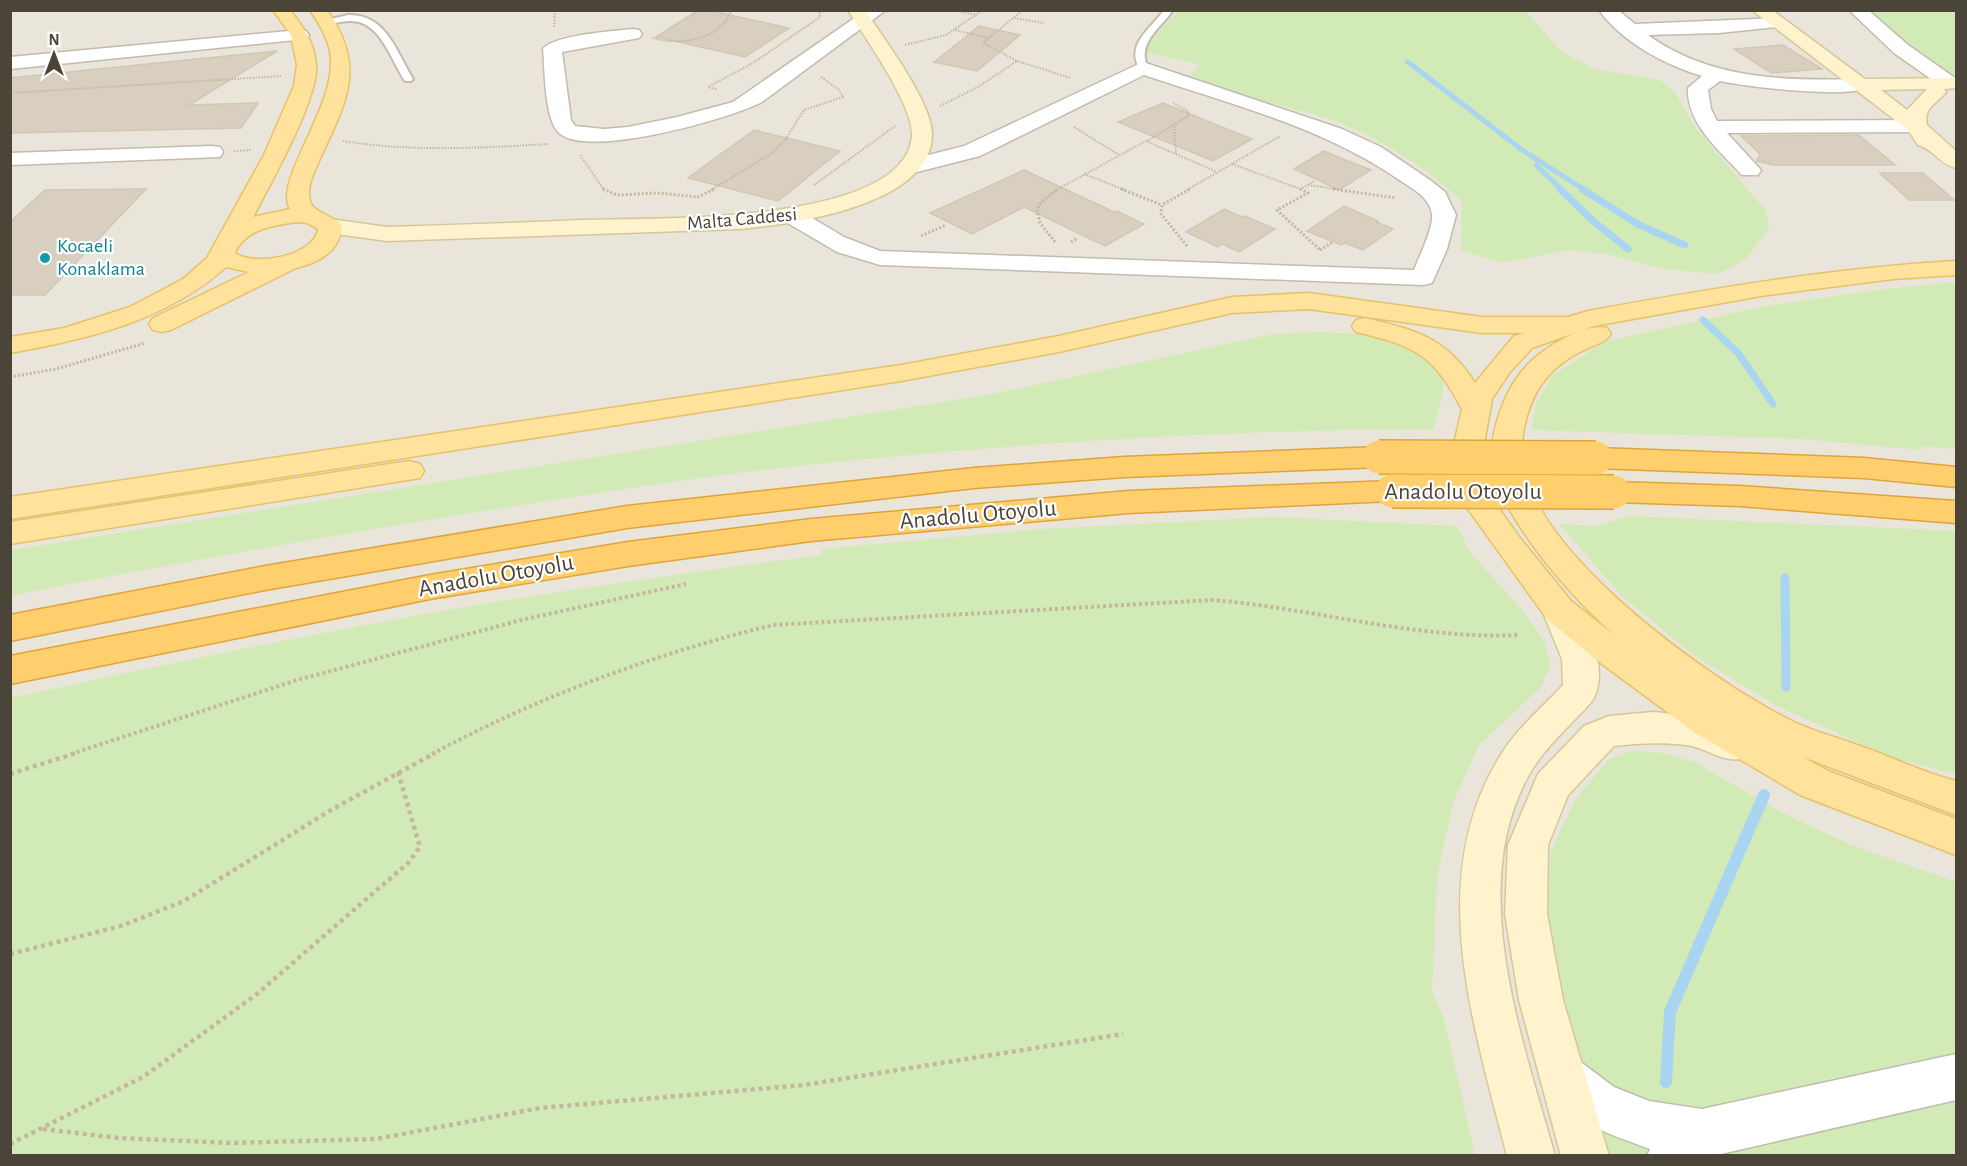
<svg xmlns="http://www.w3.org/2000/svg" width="1967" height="1166" font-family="'Alegreya Sans',sans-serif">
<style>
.residential{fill:#eae5da}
.green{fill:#d2eab5}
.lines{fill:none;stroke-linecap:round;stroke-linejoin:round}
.stream-far3{stroke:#a9d4f2;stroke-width:5}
.stream-far2{stroke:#a9d4f2;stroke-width:7}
.stream-far1{stroke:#a9d4f2;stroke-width:9}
.stream{stroke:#a9d4f2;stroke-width:12}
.building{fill:#d8cfc1;stroke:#d3c7b4;stroke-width:1.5}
.lane-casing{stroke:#c2bbae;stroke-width:4}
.street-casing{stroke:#c2bbae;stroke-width:3}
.secondary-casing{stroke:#d6c79b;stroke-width:3}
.primary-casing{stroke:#e6c16a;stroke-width:3}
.highway-casing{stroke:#e0a43c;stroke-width:3}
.path-far3{stroke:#c4b79f;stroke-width:2;stroke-dasharray:1.5 1.5;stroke-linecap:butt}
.path-far2{stroke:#c4b79f;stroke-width:3;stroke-dasharray:2 2;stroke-linecap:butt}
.path-far1{stroke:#c4b79f;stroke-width:4;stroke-dasharray:3 3;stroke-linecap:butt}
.path{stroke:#c4b79f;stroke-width:4.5;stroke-dasharray:4 4;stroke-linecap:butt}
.lane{fill:#fff;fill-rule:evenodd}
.street{fill:#fff;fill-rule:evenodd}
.secondary{fill:#fff3cd;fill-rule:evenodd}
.primary{fill:#ffe39c;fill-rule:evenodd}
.highway{fill:#ffcf6e;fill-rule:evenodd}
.highway-bridge-casing{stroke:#e0a43c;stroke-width:36;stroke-linecap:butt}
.highway-bridge{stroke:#ffcf6e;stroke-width:33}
.culture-dot{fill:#0f9aa8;stroke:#fff;stroke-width:2}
.labels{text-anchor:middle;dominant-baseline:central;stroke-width:4.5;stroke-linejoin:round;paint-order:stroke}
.far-street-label{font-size:20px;fill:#4b4439;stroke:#fff}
.far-culture-label{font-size:20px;fill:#0d838f;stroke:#fff;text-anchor:start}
.street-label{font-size:24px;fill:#4b4439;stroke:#fff}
</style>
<rect width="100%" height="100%" fill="#f6f3ec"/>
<!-- residential -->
<rect class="residential" x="11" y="11" width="1945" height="1144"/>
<!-- green -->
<g class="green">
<path d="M 1178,11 L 1525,11 L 1562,52 L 1595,69 L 1660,80 L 1675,92 L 1693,125 L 1766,211 L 1769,228 L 1744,261 L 1716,274 L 1659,268 L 1607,254 L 1568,250 L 1501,263 L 1461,250 L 1462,201 C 1427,169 1387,142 1343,124 C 1293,105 1238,99 1190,75 L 1200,65 L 1146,52 L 1144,48 Z"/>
<path d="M 1863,11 L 1956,11 L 1956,77 L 1948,77 Z"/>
<path d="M 1956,282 L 1956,449 L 1920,446 L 1922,450 L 1801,439 L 1532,430 L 1535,406 L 1552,376 L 1604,342 L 1766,306 L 1876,290 Z"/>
<path d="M 1319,332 C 1359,334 1398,333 1429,361 C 1432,363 1438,367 1440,370 C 1449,386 1437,413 1433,429 C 1224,430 1015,443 807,465 C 712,475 617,490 522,505 C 350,532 180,562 11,596 L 11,550 L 993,394 L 1273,334 Z"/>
<path d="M 1629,516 L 1956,531 L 1956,774 L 1893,758 L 1777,706 L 1696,657 L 1622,596 L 1559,524 L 1598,526 Z"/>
<path d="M 1273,517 L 1457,526 L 1469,551 L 1522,610 L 1544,641 L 1550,665 L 1541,687 L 1479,745 L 1454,800 L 1437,876 L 1432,991 L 1444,1019 L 1475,1155 L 11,1155 L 11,698 C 146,668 282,640 419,615 C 553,591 687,573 822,555 L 822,549 L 1042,529 Z"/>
<path d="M 1631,751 L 1664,753 L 1694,762 L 1785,814 L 1851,845 L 1956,882 L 1956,1155 L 1607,1155 L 1575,1071 L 1546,913 L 1551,851 L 1575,800 L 1609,759 Z"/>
</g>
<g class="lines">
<!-- stream-far3 -->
<g class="stream-far3">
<path d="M 1408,62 L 1522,150 L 1585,190"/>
<path d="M 1536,165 L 1562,190"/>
</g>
<!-- stream-far2 -->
<g class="stream-far2">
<path d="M 1560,189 L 1593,221 L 1628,249"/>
<path d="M 1582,189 L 1639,225 L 1685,245"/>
<path d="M 1703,320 L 1738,353 L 1773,404"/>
</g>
<!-- stream-far1 -->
<path class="stream-far1" d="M 1785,578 L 1786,687"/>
<!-- stream -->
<path class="stream" d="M 1666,1082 L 1670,1012 L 1764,795"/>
</g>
<!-- building -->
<g class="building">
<path d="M 702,10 L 707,10 L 789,28 L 745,57 L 656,37 L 694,13 Z"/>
<path d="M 979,26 L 1020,35 L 977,71 L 934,62 Z"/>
<path d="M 1783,45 L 1822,69 L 1771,73 L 1734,49 Z"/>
<path d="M 277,51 L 189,105 L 258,103 L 241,128 L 10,133 L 10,78 Z"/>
<path d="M 1163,103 L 1252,139 L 1213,161 L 1118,122 Z"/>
<path d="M 754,130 L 840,151 L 778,201 L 688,178 Z"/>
<path d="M 1859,135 L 1895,165 L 1773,165 L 1757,161 L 1760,154 L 1741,136 Z"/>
<path d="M 1324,151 L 1345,160 L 1371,170 L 1339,190 L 1294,169 Z"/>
<path d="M 1024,170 L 1114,212 L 1117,211 L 1144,224 L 1105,246 L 1024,207 L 972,234 L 930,213 Z"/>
<path d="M 1880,173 L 1923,173 L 1954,200 L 1909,200 Z"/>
<path d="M 146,189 L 45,295 L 10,295 L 10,222 L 45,190 Z"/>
<path d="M 1344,206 L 1378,221 L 1376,222 L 1393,229 L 1363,250 L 1345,243 L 1341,245 L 1307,231 Z"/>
<path d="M 1224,209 L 1242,217 L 1245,216 L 1275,229 L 1239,252 L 1222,244 L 1218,247 L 1186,232 Z"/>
</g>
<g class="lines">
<!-- lane casing -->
<g class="lane-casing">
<g id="lane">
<path d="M 1164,10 L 1173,10 C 1160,29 1136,43 1148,68 L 1140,70 C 1125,44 1150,30 1164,10 Z"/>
<path d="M 348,15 C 386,14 396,51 413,79 L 411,81 L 405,81 C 391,60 380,20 350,21 C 341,21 330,26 323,21 Z"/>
</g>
</g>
<!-- street casing -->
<g class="street-casing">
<g id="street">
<path d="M 866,10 L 886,10 L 762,102 C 730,119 587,159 559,133 C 544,118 545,70 543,49 C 553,35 614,31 633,29 L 639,30 L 642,34 L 639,38 L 562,52 L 571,120 L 575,126 L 604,129 L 628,127 L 677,117 L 733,102 Z"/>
<path d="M 1599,10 L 1618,10 L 1635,24 L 1782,18 L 1785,22 L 1782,26 L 1776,27 L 1719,33 L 1648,35 C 1710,80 1787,81 1860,79 L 1870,85 C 1859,101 1741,86 1720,81 L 1708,90 L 1711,109 L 1717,121 L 1916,120 L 1923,122 L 1926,126 L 1923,130 L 1916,132 L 1727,133 L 1761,170 L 1758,175 L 1742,175 C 1720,151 1686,123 1688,88 L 1702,76 C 1665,65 1622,42 1599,10 Z"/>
<path d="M 1849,10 L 1868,10 L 1908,45 L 1955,78 L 1955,86 L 1941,86 L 1894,53 Z"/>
<path d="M 300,30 L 306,31 L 309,35 L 306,39 L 10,69 L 10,57 Z"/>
<path d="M 1143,62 L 1342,129 L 1381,147 L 1430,180 L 1445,192 L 1456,215 L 1447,249 L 1432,283 L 1423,285 L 880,265 L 837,252 L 786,222 L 782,217 L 786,212 L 802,212 L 844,237 L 880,251 L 1414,270 C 1419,257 1434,227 1432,214 C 1430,197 1411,188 1398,179 C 1322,127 1231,104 1144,75 L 980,156 L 909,174 L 901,172 L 898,167 L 901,162 L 964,146 Z"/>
<path d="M 212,146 L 220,147 L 223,152 L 220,157 L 10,165 L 10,153 Z"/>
<path d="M 1562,1053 L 1578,1060 L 1614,1087 L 1649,1101 L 1702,1109 L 1956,1054 L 1956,1100 L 1712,1156 L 1647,1156 L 1650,1149 C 1610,1134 1556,1118 1539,1076 L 1546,1060 Z"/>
</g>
</g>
<!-- secondary casing -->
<g class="secondary-casing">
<g id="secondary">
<path d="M 848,10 L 865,10 C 883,38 933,103 932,135 C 931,206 792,224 740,229 L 387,241 L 330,233 L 322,231 L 318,226 L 322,221 L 330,219 L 387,227 C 452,225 517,223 583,220 C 647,218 907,226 912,135 C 913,104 865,38 848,10 Z"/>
<path d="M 1752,10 L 1772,10 L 1865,79 L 1956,78 L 1956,88 L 1944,89 L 1946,92 C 1937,104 1923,107 1927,125 L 1956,151 L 1956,168 C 1941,165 1933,149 1918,145 L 1908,130 ZM 1927,89 L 1907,110 L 1881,90 Z"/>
<path d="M 1559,597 L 1571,601 C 1587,631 1610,667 1593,700 C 1572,724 1546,746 1530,773 C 1465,887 1523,1040 1555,1156 L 1507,1156 C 1474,1025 1423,877 1502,753 C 1518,727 1543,707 1563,685 L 1562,659 L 1542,610 L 1547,601 Z"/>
<path d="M 1653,712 C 1690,715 1715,723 1749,735 L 1755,746 L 1749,757 C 1724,766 1710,748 1686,745 C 1662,742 1639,743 1614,746 L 1568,795 L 1548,845 L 1547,914 L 1563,1000 L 1609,1156 L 1561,1156 L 1519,1000 L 1505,914 L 1508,845 L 1538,774 L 1584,726 L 1609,716 Z"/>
</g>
</g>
<!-- primary casing -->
<g class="primary-casing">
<g id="primary">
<path d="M 273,10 L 290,10 C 303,27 314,42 316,64 C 320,96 270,185 253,217 L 290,209 C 272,178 344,99 329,47 C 325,33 318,22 310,10 L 327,10 C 368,68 345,104 319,161 C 314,173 306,188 310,201 C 313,213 335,216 342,226 C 339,252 320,262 296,268 L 171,330 L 162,332 L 153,330 L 149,324 L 153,318 L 249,272 L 226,267 C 166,321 88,339 10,353 L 10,337 L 64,328 L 130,307 L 183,279 L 207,258 L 264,155 L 294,86 L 297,65 L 291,35 ZM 297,222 L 307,223 L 318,229 C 314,256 255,267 235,253 C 245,229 274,225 297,222 Z"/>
<path d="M 1956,261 L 1956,275 L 1893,279 L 1761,296 L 1594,326 L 1532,348 L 1510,372 L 1492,399 L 1484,444 L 1483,468 L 1493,500 L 1520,538 L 1571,601 L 1618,638 C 1576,602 1503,522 1493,466 C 1490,445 1495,423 1503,404 C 1510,386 1522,368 1537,356 C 1555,342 1585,323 1607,328 L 1611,334 C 1605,343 1594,345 1584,350 C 1555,364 1536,384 1527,416 C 1522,432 1520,453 1524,470 C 1547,562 1705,676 1786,718 C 1810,731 1837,737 1863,747 C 1894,758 1924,773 1956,781 L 1956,815 L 1803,757 L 1828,771 L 1956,819 L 1956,855 L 1800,795 L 1694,732 L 1598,661 L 1547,619 L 1463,502 L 1453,468 L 1454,444 L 1462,409 C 1433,354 1415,346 1356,332 L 1352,326 L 1356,320 L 1365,318 C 1415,330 1446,337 1475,383 L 1514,336 L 1524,333 L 1482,333 L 1309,309 L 1232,313 L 1059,352 L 901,381 L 10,519 L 10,497 L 901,365 L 1059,336 L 1232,297 L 1309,293 L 1482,317 L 1568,317 L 1588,311 C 1710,289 1832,268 1956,261 Z"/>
<path d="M 409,461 L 420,464 L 424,471 L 420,478 L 10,544 L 10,522 Z"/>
</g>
</g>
<!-- highway casing -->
<g class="highway-casing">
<g id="highway">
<path d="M 1379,447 L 1389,450 L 1394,457 L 1389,464 L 1379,467 L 1124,477 L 974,488 L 627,528 L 265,590 L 10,641 L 10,615 L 265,566 L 627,506 L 974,468 L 1124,457 Z"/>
<path d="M 1596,448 L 1864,458 L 1956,467 L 1956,487 L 1864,478 L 1596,468 L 1586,465 L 1581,458 L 1586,451 Z"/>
<path d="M 1392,481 L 1403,484 L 1407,491 L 1403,498 L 1392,501 L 1129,513 L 811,541 L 628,566 L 430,599 L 10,684 L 10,656 L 430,575 L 628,542 L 811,519 L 1129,491 Z"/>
<path d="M 1614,482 L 1740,486 L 1956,501 L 1956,523 L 1740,506 L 1614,502 L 1603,499 L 1599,492 L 1603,485 Z"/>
</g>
</g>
<!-- path-far3 -->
<g class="path-far3">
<path d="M 953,10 L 976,15"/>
<path d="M 1014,18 L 1044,23"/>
<path d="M 554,27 L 555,10"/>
<path d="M 955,30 L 988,38"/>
<path d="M 653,38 C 679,46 722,40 731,10"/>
<path d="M 905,45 L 946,35 L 983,10"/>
<path d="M 1017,61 L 1071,78"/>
<path d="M 716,89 L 708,87 L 753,63 L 820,17 L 819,10"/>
<path d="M 10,93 L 282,76"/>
<path d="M 940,106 L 978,87 L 1017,61 L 983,43 L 1023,10"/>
<path d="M 1174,126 L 1176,154"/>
<path d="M 1074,127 L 1119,155"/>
<path d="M 343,141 C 411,152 480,148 548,144"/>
<path d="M 1147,141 L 1188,116 L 1188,111 L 1173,103"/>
<path d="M 234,151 L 251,150"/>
<path d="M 580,155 L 604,190"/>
<path d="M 1232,164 L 1300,189 L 1315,181"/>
<path d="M 1084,174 L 1125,190"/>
<path d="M 814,185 L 895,126"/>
<path d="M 1308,185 L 1343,190"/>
<path d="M 1300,189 L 1302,190"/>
<path d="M 711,190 L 772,153 L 785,140 L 804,110 L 843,97 L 839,90 L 820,76"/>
<path d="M 1056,190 L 1146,141 L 1217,172"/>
<path d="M 1187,190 L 1280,136"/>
</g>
<!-- path-far2 -->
<g class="path-far2">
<path d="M 603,189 L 617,195 L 658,193 L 698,197 L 714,189"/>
<path d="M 1121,189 L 1162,205"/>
<path d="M 1300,189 L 1308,193 L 1277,210 L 1320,250"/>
<path d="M 1333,189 L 1396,198"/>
<path d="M 921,236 L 946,225"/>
<path d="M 1055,242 L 1040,223 L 1037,210 L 1041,202 L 1058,189"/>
<path d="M 1071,242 L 1078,238"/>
<path d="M 1187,246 L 1161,214 L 1162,205 L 1190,189"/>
<path d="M 1320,250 L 1333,242"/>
<path d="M 10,377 L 56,369 L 145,343"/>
</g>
<!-- path-far1 -->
<g class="path-far1">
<path d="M 71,754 L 297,680 L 521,620 L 686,584"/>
<path d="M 432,754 C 540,696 654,654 773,625 L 1212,600 C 1315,608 1415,640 1519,635"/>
</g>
<!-- path -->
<g class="path">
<path d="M 10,774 L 76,753"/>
<path d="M 10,954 L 121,926 L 184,901 L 331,810 L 435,753"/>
<path d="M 43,1129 L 118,1138 L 231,1143 L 376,1139 L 540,1108 L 804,1085 L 1123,1034"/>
<path d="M 10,1144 L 143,1077 L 257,994 L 408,863 L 420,847 L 398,772"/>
</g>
<!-- lane -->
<use href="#lane" class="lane"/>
<!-- street -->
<use href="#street" class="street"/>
<!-- secondary -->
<use href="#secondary" class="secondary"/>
<!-- primary -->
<use href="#primary" class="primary"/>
<!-- highway -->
<use href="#highway" class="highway"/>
<!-- highway-bridge casing -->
<g class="highway-bridge-casing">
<g id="highway-bridge">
<path d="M 1379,457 L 1596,458"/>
<path d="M 1392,491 L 1614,492"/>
</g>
</g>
<!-- highway-bridge -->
<use href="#highway-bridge" class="highway-bridge"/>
</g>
<!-- markers -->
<circle class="culture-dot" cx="45" cy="258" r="6"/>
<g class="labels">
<!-- far-street labels -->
<g class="far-street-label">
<text transform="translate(742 219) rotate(-5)">Malta Caddesi</text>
</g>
<!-- far-culture labels -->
<g class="far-culture-label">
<text x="57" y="246">Kocaeli<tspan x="57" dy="23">Konaklama</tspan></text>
</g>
<!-- street labels -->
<g class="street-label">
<text x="1463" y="492">Anadolu Otoyolu</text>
<text transform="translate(978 515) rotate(-5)">Anadolu Otoyolu</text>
<text transform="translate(496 576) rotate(-10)">Anadolu Otoyolu</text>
</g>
</g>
<!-- border -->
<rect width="1967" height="1166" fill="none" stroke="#4b4439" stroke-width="24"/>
<!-- north arrow -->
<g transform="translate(54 54)" stroke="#ffffff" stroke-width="4.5" paint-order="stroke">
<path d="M0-4.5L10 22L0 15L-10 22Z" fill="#4b4439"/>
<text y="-9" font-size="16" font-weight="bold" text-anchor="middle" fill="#4b4439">N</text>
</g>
</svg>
